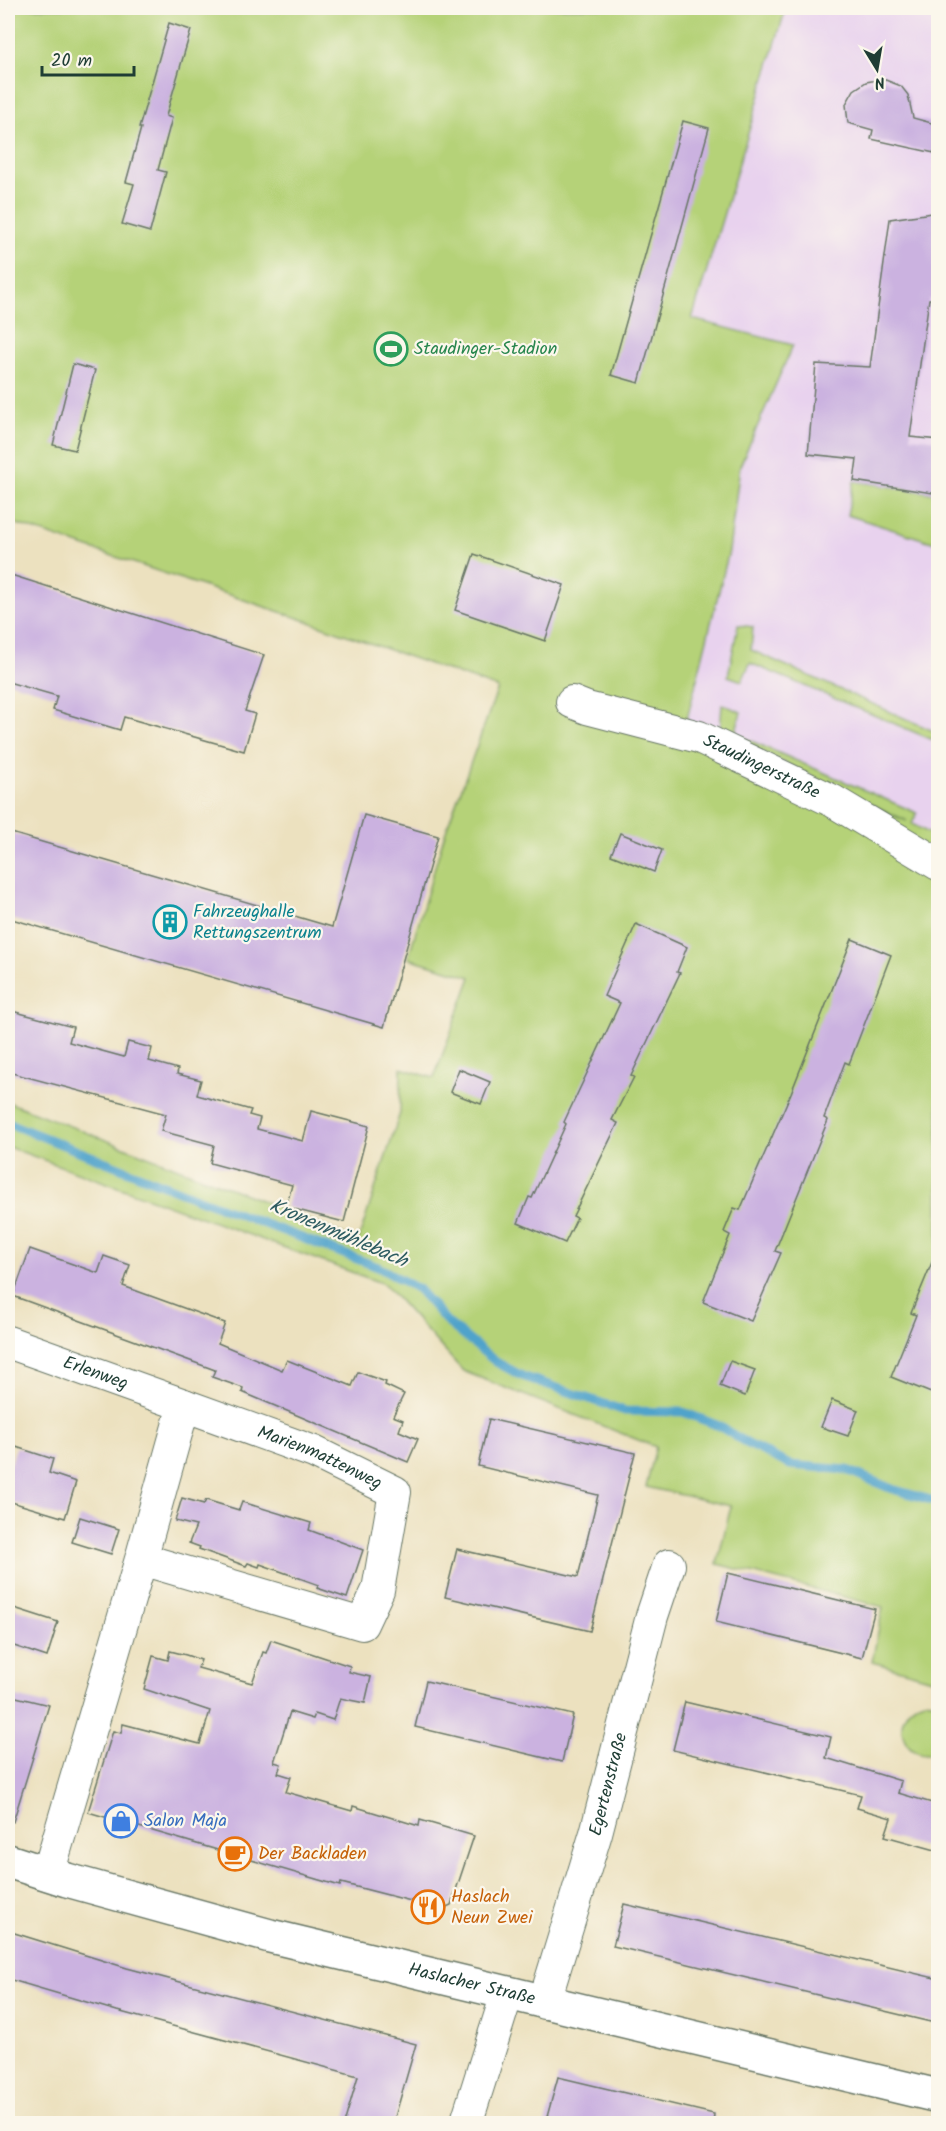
<svg xmlns="http://www.w3.org/2000/svg" width="946" height="2131" font-family="Kalam,sans-serif">
<style>
.built{fill:#e8d2ee}
.green{fill:#b5d278;stroke:#6a8856;stroke-width:1.5}
.lines{fill:none;stroke-linecap:round;stroke-linejoin:round}
.stream{stroke:#50a3cb;stroke-width:9}
.building{fill:#cbb2e0}
.minor-casing{stroke:#677665;stroke-width:34}
.tertiary-casing{stroke:#677665;stroke-width:36}
.minor{stroke:#fff;stroke-width:32}
.tertiary{stroke:#fff;stroke-width:33}
.labels{text-anchor:middle;dominant-baseline:central;stroke-width:4.5;stroke-linejoin:round;paint-order:stroke}
.leisure-label{font-size:18px;fill:#27864d;stroke:#fbf7ec;text-anchor:start}
.street-label{font-size:18px;fill:#1f3d34;stroke:#fbf7ec}
.culture-label{font-size:18px;fill:#0d838f;stroke:#fbf7ec;text-anchor:start}
.shop-label{font-size:18px;fill:#366cbe;stroke:#fbf7ec;text-anchor:start}
.food-label{font-size:18px;fill:#c56008;stroke:#fbf7ec;text-anchor:start}
.water-label{font-size:20px;font-style:italic;fill:#2e5c61;stroke:#fbf7ec}
</style>
<rect width="100%" height="100%" fill="#fbf7ec"/>
<filter id="ink" filterUnits="userSpaceOnUse"><feTurbulence type="fractalNoise" baseFrequency=".0167" numOctaves="2"/><feDisplacementMap in="SourceGraphic" scale="12" xChannelSelector="R" yChannelSelector="G"/><feConvolveMatrix kernelMatrix="1 2 1 2 8 2 1 2 1" color-interpolation-filters="sRGB"/></filter>
<filter id="wash" filterUnits="userSpaceOnUse"><feTurbulence type="fractalNoise" baseFrequency=".008" numOctaves="4" result="noise"/><feDisplacementMap in="SourceGraphic" scale="24" xChannelSelector="R" yChannelSelector="G"/><feGaussianBlur stdDeviation="1.35" result="paint"/><feColorMatrix in="noise" values="0 0 0 0 0 0 0 0 0 0 0 0 0 0 0 0 0 1.4 0 .05"/><feComposite in="paint" operator="in"/></filter>
<g filter="url(#wash)">
<rect width="100%" height="100%" fill="#ece1bf"/>
<!-- built -->
<path class="built" d="M 785,8 L 938,8 L 938,838 L 919,827 L 847,797 L 685,724 L 729,551 L 740,466 L 793,346 L 692,319 Z"/>
<!-- green -->
<g class="green">
<path d="M 8,8 L 786,8 L 692,319 L 793,345 L 740,466 L 729,551 L 686,723 L 847,797 L 907,821 L 720,732 L 722,704 L 741,712 L 735,734 L 917,813 L 912,824 L 938,838 L 938,1683 L 936,1680 L 872,1662 L 883,1607 L 717,1564 L 731,1506 L 646,1487 L 656,1447 L 463,1371 L 384,1284 L 8,1147 L 8,1102 L 266,1202 L 358,1241 L 400,1113 L 401,1068 L 434,1078 L 471,977 L 408,958 L 444,836 L 498,688 L 304,620 L 8,521 Z"/>
<path d="M 854,481 L 938,494 L 938,544 L 847,515 Z"/>
<path d="M 738,625 L 753,627 L 751,650 L 938,733 L 938,742 L 750,663 L 742,681 L 728,676 Z"/>
<path d="M 925,1700 L 938,1702 L 938,1752 C 902,1765 885,1711 925,1700 Z"/>
</g>
<g class="lines">
<!-- stream -->
<path class="stream" d="M 8,1123 L 194,1197 L 378,1267 L 418,1289 L 448,1323 L 496,1362 L 522,1376 L 625,1411 L 683,1412 L 719,1426 L 748,1444 L 790,1465 L 847,1470 L 892,1489 L 938,1502"/>
</g>
<g id="blocks">
<!-- building -->
<g class="building">
<path d="M 169,23 L 191,30 L 166,116 L 172,118 L 158,170 L 166,172 L 150,232 L 122,224 L 134,184 L 126,182 L 141,128 L 139,128 Z"/>
<path d="M 883,79 L 901,86 L 908,95 L 913,118 L 939,125 L 939,154 L 871,139 L 873,130 L 848,123 L 846,104 L 854,90 L 866,82 Z"/>
<path d="M 683,121 L 709,128 L 639,383 L 611,375 Z"/>
<path d="M 939,212 L 939,299 L 929,299 L 910,437 L 939,440 L 939,494 L 854,481 L 857,459 L 808,454 L 816,364 L 870,367 L 890,219 Z"/>
<path d="M 73,364 L 95,370 L 75,450 L 53,445 Z"/>
<path d="M 474,554 L 564,585 L 545,641 L 455,610 Z"/>
<path d="M 8,574 L 264,655 L 245,711 L 255,714 L 244,751 L 124,717 L 120,730 L 53,710 L 57,696 L 8,682 Z"/>
<path d="M 364,815 L 438,836 L 384,1027 L 8,918 L 8,832 L 332,927 Z"/>
<path d="M 620,833 L 662,850 L 654,872 L 611,855 Z"/>
<path d="M 636,924 L 687,947 L 677,972 L 680,973 L 631,1076 L 634,1077 L 612,1120 L 618,1123 L 573,1216 L 577,1218 L 565,1243 L 518,1223 L 529,1197 L 532,1198 L 566,1124 L 564,1122 L 620,1003 L 604,996 Z"/>
<path d="M 852,939 L 891,955 L 849,1064 L 845,1062 L 824,1118 L 828,1120 L 775,1251 L 781,1253 L 751,1321 L 703,1302 L 730,1235 L 724,1232 L 734,1208 L 740,1210 L 791,1093 Z"/>
<path d="M 8,1010 L 73,1027 L 69,1042 L 124,1057 L 128,1042 L 152,1048 L 149,1061 L 178,1069 L 177,1074 L 201,1080 L 197,1095 L 251,1110 L 249,1115 L 260,1118 L 257,1129 L 303,1141 L 311,1111 L 369,1126 L 344,1222 L 286,1207 L 292,1185 L 210,1163 L 214,1145 L 161,1131 L 166,1114 L 8,1072 Z"/>
<path d="M 459,1069 L 490,1082 L 481,1104 L 450,1092 Z"/>
<path d="M 938,1248 L 939,1375 L 931,1393 L 891,1377 L 916,1315 L 911,1313 Z"/>
<path d="M 30,1249 L 98,1273 L 104,1256 L 130,1265 L 123,1286 L 225,1323 L 218,1343 L 282,1370 L 287,1360 L 352,1386 L 358,1372 L 386,1382 L 385,1385 L 404,1394 L 393,1416 L 403,1420 L 399,1431 L 418,1439 L 408,1462 L 242,1392 L 243,1388 L 212,1377 L 215,1370 L 13,1296 Z"/>
<path d="M 730,1361 L 755,1370 L 745,1396 L 720,1386 Z"/>
<path d="M 832,1400 L 858,1410 L 848,1436 L 821,1427 Z"/>
<path d="M 489,1419 L 635,1453 L 590,1631 L 445,1597 L 457,1549 L 578,1577 L 598,1495 L 478,1466 Z"/>
<path d="M 16,1447 L 53,1459 L 49,1473 L 76,1482 L 65,1518 L 8,1501 L 8,1463 L 11,1464 Z"/>
<path d="M 182,1498 L 204,1504 L 206,1500 L 239,1510 L 242,1502 L 311,1523 L 309,1530 L 363,1550 L 347,1598 L 317,1588 L 319,1585 L 260,1564 L 259,1567 L 248,1563 L 246,1566 L 199,1549 L 200,1547 L 189,1543 L 196,1526 L 175,1521 Z"/>
<path d="M 80,1517 L 119,1529 L 111,1554 L 72,1542 Z"/>
<path d="M 728,1573 L 875,1609 L 862,1658 L 716,1622 Z"/>
<path d="M 8,1606 L 58,1622 L 47,1657 L 8,1644 Z"/>
<path d="M 271,1640 L 350,1666 L 349,1672 L 371,1677 L 365,1703 L 340,1698 L 333,1720 L 315,1714 L 313,1719 L 290,1712 L 274,1762 L 281,1764 L 278,1773 L 291,1777 L 286,1792 L 352,1811 L 353,1806 L 419,1826 L 420,1820 L 474,1836 L 451,1905 L 442,1909 L 341,1883 L 340,1886 L 88,1812 L 113,1731 L 121,1733 L 123,1724 L 200,1744 L 210,1711 L 144,1689 L 153,1656 L 168,1660 L 170,1651 L 186,1655 L 201,1660 L 198,1668 L 252,1683 L 263,1652 L 266,1653 Z"/>
<path d="M 426,1681 L 573,1715 L 562,1762 L 415,1727 Z"/>
<path d="M 12,1696 L 49,1705 L 13,1822 L 8,1821 L 8,1700 L 11,1700 Z"/>
<path d="M 685,1702 L 831,1737 L 826,1758 L 901,1781 L 898,1793 L 939,1805 L 939,1851 L 885,1836 L 891,1818 L 857,1808 L 861,1795 L 673,1750 Z"/>
<path d="M 624,1904 L 939,1979 L 939,2024 L 613,1946 Z"/>
<path d="M 8,1931 L 127,1968 L 416,2044 L 393,2124 L 344,2124 L 358,2076 L 117,2011 L 8,1979 Z"/>
<path d="M 558,2077 L 714,2114 L 713,2124 L 545,2124 Z"/>
</g>
</g>
</g>
<g filter="url(#ink)">
<use href="#blocks" fill-opacity="0" stroke="#677665" stroke-width="1.5"/>
<g class="lines">
<!-- minor casing -->
<g class="minor-casing">
<g id="minor">
<path id="s1" d="M 572,702 L 587,708 L 699,737 L 833,801 L 938,864"/>
<path id="s2" d="M 8,1342 L 184,1405"/>
<path id="s3" d="M 48,1874 L 141,1559 L 184,1405 L 314,1452 L 395,1492 L 378,1590 L 362,1624 L 141,1559"/>
<path id="s4" d="M 544,2003 L 596,1833 L 652,1616 L 669,1565"/>
<path d="M 466,2124 L 507,1994"/>
</g>
</g>
<!-- tertiary casing -->
<g class="tertiary-casing">
<g id="tertiary">
<path id="s5" d="M 8,1861 L 67,1880 L 270,1936 L 938,2096"/>
</g>
</g>
<!-- minor -->
<use href="#minor" class="minor"/>
<!-- tertiary -->
<use href="#tertiary" class="tertiary"/>
</g>
</g>
<!-- icons -->
<defs>
<g id="stadium-ring" transform="scale(1.725)"><circle r="9.5" fill="#fbf7ec" stroke="#2e9e5b" stroke-width="1.5"/><path d="M0-5a6.5 5 0 1 0 0 10a6.5 5 0 1 0 0-10ZM-3.5-1.8h7v3.6h-7Z" fill="#2e9e5b"/></g>
<g id="building-ring" transform="scale(1.725)"><circle r="9.5" fill="#fbf7ec" stroke="#0f9aa8" stroke-width="1.5"/><path d="M-4-6H4V6H1V3H-1V6H-4ZM-2.5-4.3h1.7v1.8h-1.7ZM.8-4.3h1.7v1.8H.8ZM-2.5-1h1.7V.8h-1.7ZM.8-1h1.7V.8H.8Z" fill="#0f9aa8"/></g>
<g id="shop-ring" transform="scale(1.725)"><circle r="9.5" fill="#fbf7ec" stroke="#3f7fe0" stroke-width="1.5"/><path d="M-5-2.5h2.3a2.7 3.5 0 0 1 5.4 0H5L5.5 6h-11ZM-1.5-2.5h3a1.5 2.3 0 0 0-3 0Z" fill="#3f7fe0"/></g>
<g id="cafe-ring" transform="scale(1.725)"><circle r="9.5" fill="#fbf7ec" stroke="#e8710a" stroke-width="1.5"/><path d="M-5.5-4.5H6V0H3Q3 3.5 0 3.5H-2.5Q-5.5 3.5-5.5 0ZM3-3.2v2h1.7v-2ZM-6 4.5H4V6H-6Z" fill="#e8710a"/></g>
<g id="restaurant-ring" transform="scale(1.725)"><circle r="9.5" fill="#fbf7ec" stroke="#e8710a" stroke-width="1.5"/><path d="M-5-6h1v4h1v-4h1v4h1v-4h1v5L-1.5 .5V6h-2V.5L-5-1ZM5-6V6H3V1.5H1.5Q1.5-4 5-6Z" fill="#e8710a"/></g>
</defs>
<g fill-rule="evenodd">
<use href="#stadium-ring" x="391" y="349"/>
<use href="#building-ring" x="170" y="922"/>
<use href="#shop-ring" x="121" y="1821"/>
<use href="#cafe-ring" x="235" y="1854"/>
<use href="#restaurant-ring" x="428" y="1907"/>
</g>
<g class="labels">
<!-- leisure labels -->
<g class="leisure-label">
<text x="414" y="349">Staudinger-Stadion</text>
</g>
<!-- street labels -->
<g class="street-label">
<text stroke="none"><textPath href="#s1" startOffset="201">Staudingerstraße</textPath></text>
<text stroke="none"><textPath href="#s2" startOffset="93">Erlenweg</textPath></text>
<text stroke="none"><textPath href="#s3" startOffset="634">Marienmattenweg</textPath></text>
<text stroke="none"><textPath href="#s4" startOffset="228">Egertenstraße</textPath></text>
<text stroke="none"><textPath href="#s5" startOffset="480">Haslacher Straße</textPath></text>
</g>
<!-- culture labels -->
<g class="culture-label">
<text x="193" y="912">Fahrzeughalle<tspan x="193" dy="21">Rettungszentrum</tspan></text>
</g>
<!-- shop labels -->
<g class="shop-label">
<text x="144" y="1821">Salon Maja</text>
</g>
<!-- food labels -->
<g class="food-label">
<text x="258" y="1854">Der Backladen</text>
<text x="451" y="1897">Haslach<tspan x="451" dy="21">Neun Zwei</tspan></text>
</g>
<!-- water labels -->
<g class="water-label">
<text transform="translate(338 1234) rotate(23)">Kronenmühlebach</text>
</g>
</g>
<!-- margin -->
<rect width="946" height="2131" fill="none" stroke="#fbf7ec" stroke-width="30"/>
<!-- north arrow -->
<g transform="translate(877 69) rotate(169)" stroke="#fbf7ec" stroke-width="4.5" paint-order="stroke">
<path d="M0-4.5L10 22L0 15L-10 22Z" fill="#1f3d34"/>
<text y="-9" font-size="16" font-weight="bold" text-anchor="middle" fill="#1f3d34">N</text>
</g>
<!-- scale -->
<path d="M42 66v9h92v-9" fill="none" stroke="#1f3d34" stroke-width="3"/>
<text x="51" y="66" font-size="18" fill="#1f3d34" stroke="#fbf7ec" stroke-width="4.5" paint-order="stroke">20 m</text>
</svg>
